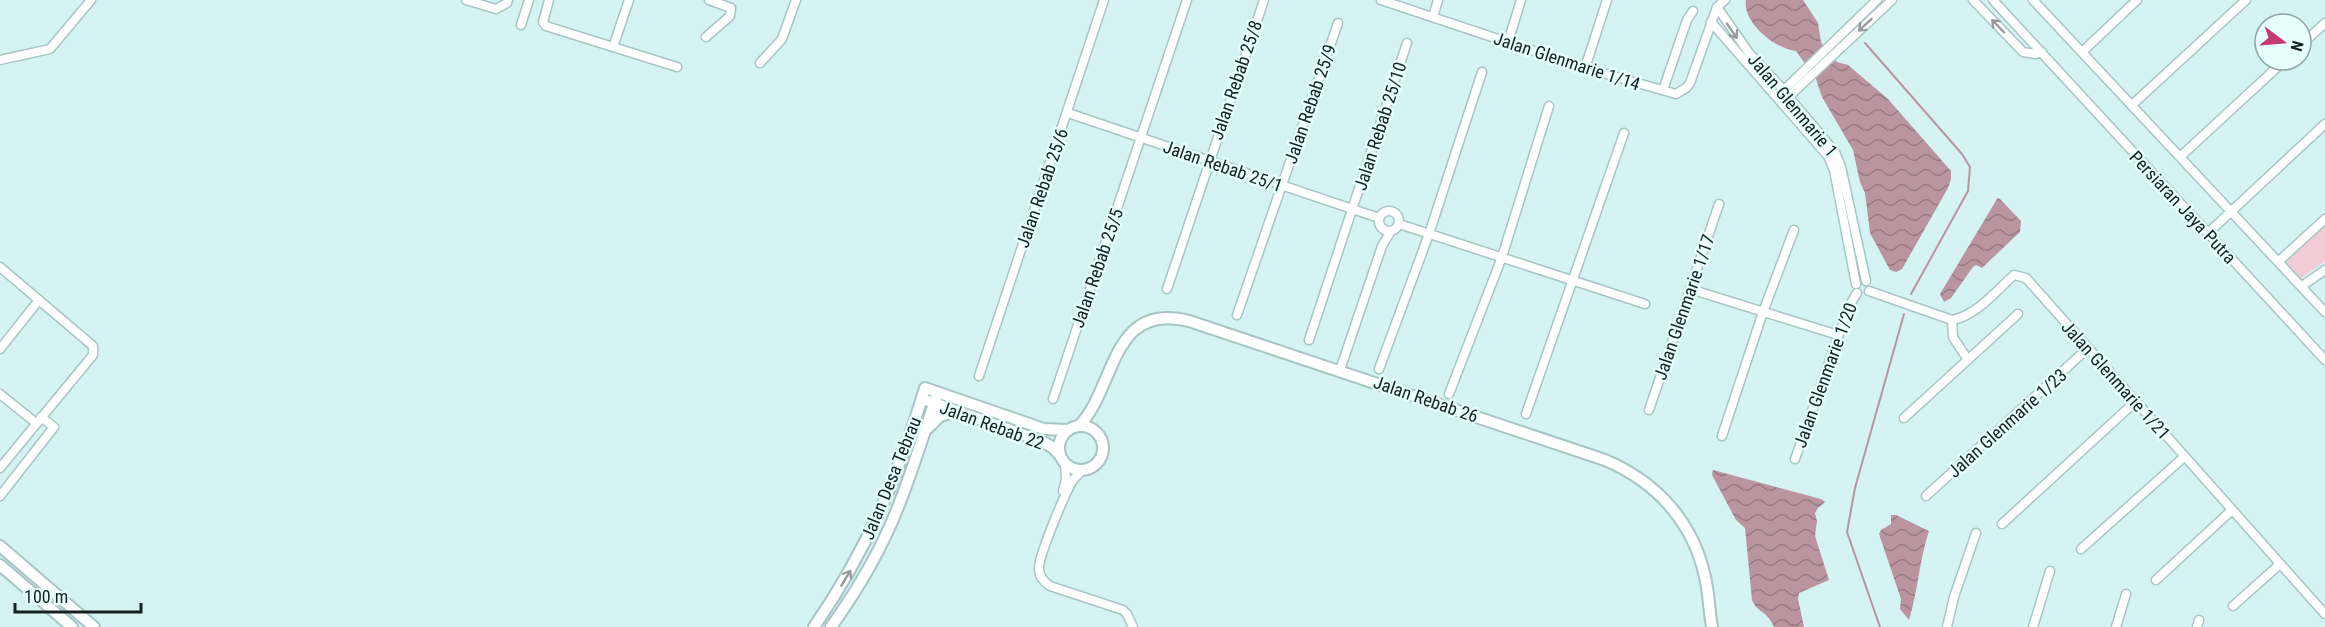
<svg xmlns="http://www.w3.org/2000/svg" width="2325" height="627" font-family="'Roboto Condensed',sans-serif">
<style>
.park{fill:#f1ccd7}
.water{fill:url(#water-waves)}
.lines{fill:none;stroke-linecap:round;stroke-linejoin:round}
.stream{stroke:#ba95a0;stroke-width:2}
.minor-casing{stroke:#a7c5c4;stroke-width:11}
.tertiary-casing{stroke:#a7c5c4;stroke-width:14}
.minor{stroke:#fff;stroke-width:8}
.tertiary{stroke:#fff;stroke-width:10}
.oneway{stroke:#969b9b}
.labels{text-anchor:middle;dominant-baseline:central;stroke-width:5;stroke-linejoin:round;paint-order:stroke}
.street-label{font-size:18px;fill:#152121;stroke:#e6fffe}
</style>
<defs>
<pattern id="water-waves" width="16" height="10" patternUnits="userSpaceOnUse" patternTransform="scale(1.5)"><rect width="16" height="10" fill="#ba95a0"/><path d="M0 5q4-4 8 0t8 0" fill="none" stroke="#967982"/></pattern>
</defs>
<rect width="100%" height="100%" fill="#d4f3f2"/>
<!-- park -->
<path class="park" d="M 2325,226 L 2325,261 L 2300,279 L 2285,261 Z"/>
<!-- water -->
<g class="water">
<path d="M 1746,0 L 1803,0 L 1818,23 L 1821,42 L 1824,47 L 1837,62 L 1848,65 L 1888,99 L 1951,171 L 1951,179 L 1948,188 L 1902,269 L 1896,272 L 1890,270 L 1870,233 L 1865,193 L 1860,182 L 1853,150 L 1822,97 L 1816,79 L 1796,51 C 1775,49 1742,22 1746,0 Z"/>
<path d="M 1999,198 L 2021,221 L 2020,232 L 1982,268 L 1976,265 L 1973,267 L 1951,298 L 1944,302 L 1940,294 L 1997,199 Z"/>
<path d="M 1713,470 L 1821,499 L 1825,502 L 1818,508 L 1815,513 L 1817,521 L 1815,536 L 1829,580 L 1799,593 L 1798,599 L 1804,627 L 1774,627 C 1766,609 1758,614 1752,600 L 1745,528 L 1736,520 L 1712,475 Z"/>
<path d="M 1891,515 L 1896,515 L 1929,531 C 1919,561 1918,591 1909,620 L 1900,609 L 1901,599 L 1879,534 L 1881,530 L 1891,524 Z"/>
</g>
<g class="lines">
<!-- stream -->
<g class="stream">
<path d="M 1865,43 L 1962,154 L 1970,167 L 1968,191 L 1911,294"/>
<path d="M 1880,627 L 1847,532 L 1855,488 L 1904,314"/>
</g>
<!-- minor casing -->
<g class="minor-casing">
<g id="minor">
<path d="M 466,0 L 496,9 L 507,3 L 508,0"/>
<path d="M 549,0 L 543,22 L 546,26 L 677,67"/>
<path d="M 1381,0 L 1585,68 L 1676,94 L 1686,88 L 1690,83 L 1717,7 L 1725,0"/>
<path d="M 1973,0 L 2023,52 L 2036,54 L 2042,52"/>
<path d="M 1993,0 L 2325,360"/>
<path d="M 2033,0 L 2325,312"/>
<path d="M 1717,7 L 1749,53 L 1778,84 L 1835,152 L 1841,167 L 1866,281"/>
<path d="M 1433,17 L 1438,0"/>
<path d="M 1711,22 L 1828,156 L 1834,170 L 1856,284"/>
<path d="M 521,25 L 529,0"/>
<path d="M 706,37 L 730,16 L 731,8 L 709,0"/>
<path d="M 1508,42 L 1521,0"/>
<path d="M 2301,45 L 2325,23"/>
<path d="M 613,47 L 629,0"/>
<path d="M 2082,52 L 2137,0"/>
<path d="M 0,60 L 50,49 L 91,0"/>
<path d="M 760,63 L 782,39 L 796,0"/>
<path d="M 1585,68 L 1607,0"/>
<path d="M 1663,90 L 1687,20 L 1693,11"/>
<path d="M 1780,94 L 1877,0"/>
<path d="M 1785,100 L 1892,0"/>
<path d="M 2132,105 L 2246,0"/>
<path d="M 1068,113 L 1379,218"/>
<path d="M 2181,156 L 2285,60"/>
<circle cx="1389" cy="221" r="10"/>
<path d="M 1399,224 L 1645,304"/>
<path d="M 2208,233 L 2325,124"/>
<path d="M 2279,261 L 2325,219"/>
<path d="M 0,267 L 93,346 L 93,355 L 0,468"/>
<path d="M 2302,286 L 2325,270"/>
<path d="M 1167,289 L 1264,0"/>
<path d="M 1690,289 L 1838,335"/>
<path d="M 1869,291 L 1952,320 C 1976,316 1996,291 2014,275 L 2026,278 L 2325,614"/>
<path d="M 1237,315 L 1338,23"/>
<path d="M 1952,320 L 1953,337 L 1968,360"/>
<path d="M 1309,340 L 1407,43"/>
<path d="M 0,349 L 39,300"/>
<path d="M 1379,369 L 1429,234 L 1482,72"/>
<path d="M 1340,370 L 1382,246 L 1391,231"/>
<path d="M 979,376 L 1104,0"/>
<path d="M 0,394 L 36,423"/>
<path d="M 1449,394 L 1502,257 L 1549,106"/>
<path d="M 1053,399 L 1187,0"/>
<path d="M 1649,410 L 1719,204"/>
<path d="M 1526,414 L 1624,133"/>
<path d="M 1904,418 L 2018,314"/>
<path d="M 1722,436 L 1763,312 L 1794,230"/>
<path d="M 1795,459 L 1849,306 L 1857,293"/>
<path d="M 1083,470 C 1080,473 1076,476 1073,480 C 1065,493 1040,553 1039,567 C 1038,576 1044,582 1050,586 L 1123,610 L 1127,614 L 1133,627"/>
<path d="M 1063,491 L 1066,479 L 1065,464"/>
<path d="M 0,496 L 54,427 L 41,417"/>
<path d="M 1926,496 L 2087,349"/>
<path d="M 2002,524 L 2135,402"/>
<path d="M 2081,549 L 2184,457"/>
<path d="M 2156,580 L 2232,510"/>
<path d="M 2233,606 L 2280,564"/>
<path d="M 1947,627 L 1954,597 L 1976,533"/>
<path d="M 2033,627 L 2050,571"/>
<path d="M 2116,627 L 2126,594"/>
<path d="M 2197,627 L 2199,620"/>
</g>
</g>
<!-- tertiary casing -->
<g class="tertiary-casing">
<g id="tertiary">
<path d="M 928,401 L 1041,441 L 1052,447 L 1060,455"/>
<circle cx="1081" cy="448" r="22"/>
<path d="M 1079,426 C 1116,388 1110,301 1189,321 L 1605,460 C 1657,482 1693,522 1705,577 C 1709,593 1709,611 1712,627"/>
<path d="M 928,428 L 940,416 L 957,411"/>
<path d="M 0,546 L 94,627"/>
<path d="M 0,565 L 72,627"/>
<path d="M 814,627 C 867,550 898,477 925,388 L 1044,429 L 1068,430"/>
<path d="M 831,627 C 859,588 883,547 900,502 C 914,466 925,429 938,393"/>
</g>
</g>
<!-- minor -->
<use href="#minor" class="minor"/>
<!-- tertiary -->
<use href="#tertiary" class="tertiary"/>
</g>
<!-- one-way arrows -->
<defs><path id="oneway-shaft" d="M-6 0H5M1.5-3L5.5 0L1.5 3" fill="none" stroke-width="1.6" stroke-linecap="round" stroke-linejoin="round" transform="scale(1.5)"/></defs>
<g class="oneway">
<use href="#oneway-shaft" transform="translate(1865 25) rotate(137)"/>
<use href="#oneway-shaft" transform="translate(1998 26) rotate(-134)"/>
<use href="#oneway-shaft" transform="translate(1732 31) rotate(55)"/>
<use href="#oneway-shaft" transform="translate(846 578) rotate(-59)"/>
</g>
<g class="labels">
<!-- street labels -->
<g class="street-label">
<text transform="translate(1567 61) rotate(18)">Jalan Glenmarie 1/14</text>
<text transform="translate(1236 80) rotate(-71)">Jalan Rebab 25/8</text>
<text transform="translate(1310 104) rotate(-71)">Jalan Rebab 25/9</text>
<text transform="translate(1793 105) rotate(50)">Jalan Glenmarie 1</text>
<text transform="translate(1380 126) rotate(-72)">Jalan Rebab 25/10</text>
<text transform="translate(1223 166) rotate(19)">Jalan Rebab 25/1</text>
<text transform="translate(1042 188) rotate(-71)">Jalan Rebab 25/6</text>
<text transform="translate(2183 207) rotate(47)">Persiaran Jaya Putra</text>
<text transform="translate(1097 268) rotate(-71)">Jalan Rebab 25/5</text>
<text transform="translate(1684 307) rotate(-71)">Jalan Glenmarie 1/17</text>
<text transform="translate(1825 375) rotate(-70)">Jalan Glenmarie 1/20</text>
<text transform="translate(2116 380) rotate(48)">Jalan Glenmarie 1/21</text>
<text transform="translate(1426 399) rotate(19)">Jalan Rebab 26</text>
<text transform="translate(2007 423) rotate(-42)">Jalan Glenmarie 1/23</text>
<text transform="translate(992 425) rotate(20)">Jalan Rebab 22</text>
<text transform="translate(891 478) rotate(-68)">Jalan Desa Tebrau</text>
</g>
</g>
<!-- north arrow -->
<g transform="translate(2283 42) rotate(106)"><circle r="28" fill="#e6fffe" stroke="#92a6a6" stroke-width="1.5"/>
<path d="M0-4.5L10 22L0 15L-10 22Z" fill="#c23974"/>
<text y="-9" font-size="16" font-weight="bold" text-anchor="middle" fill="#152121">N</text>
</g>
<!-- scale -->
<path d="M15 603v9h126v-9" fill="none" stroke="#152121" stroke-width="3"/>
<text x="24" y="603" font-size="18" fill="#152121" stroke="#e6fffe" stroke-width="4.5" paint-order="stroke">100 m</text>
</svg>
